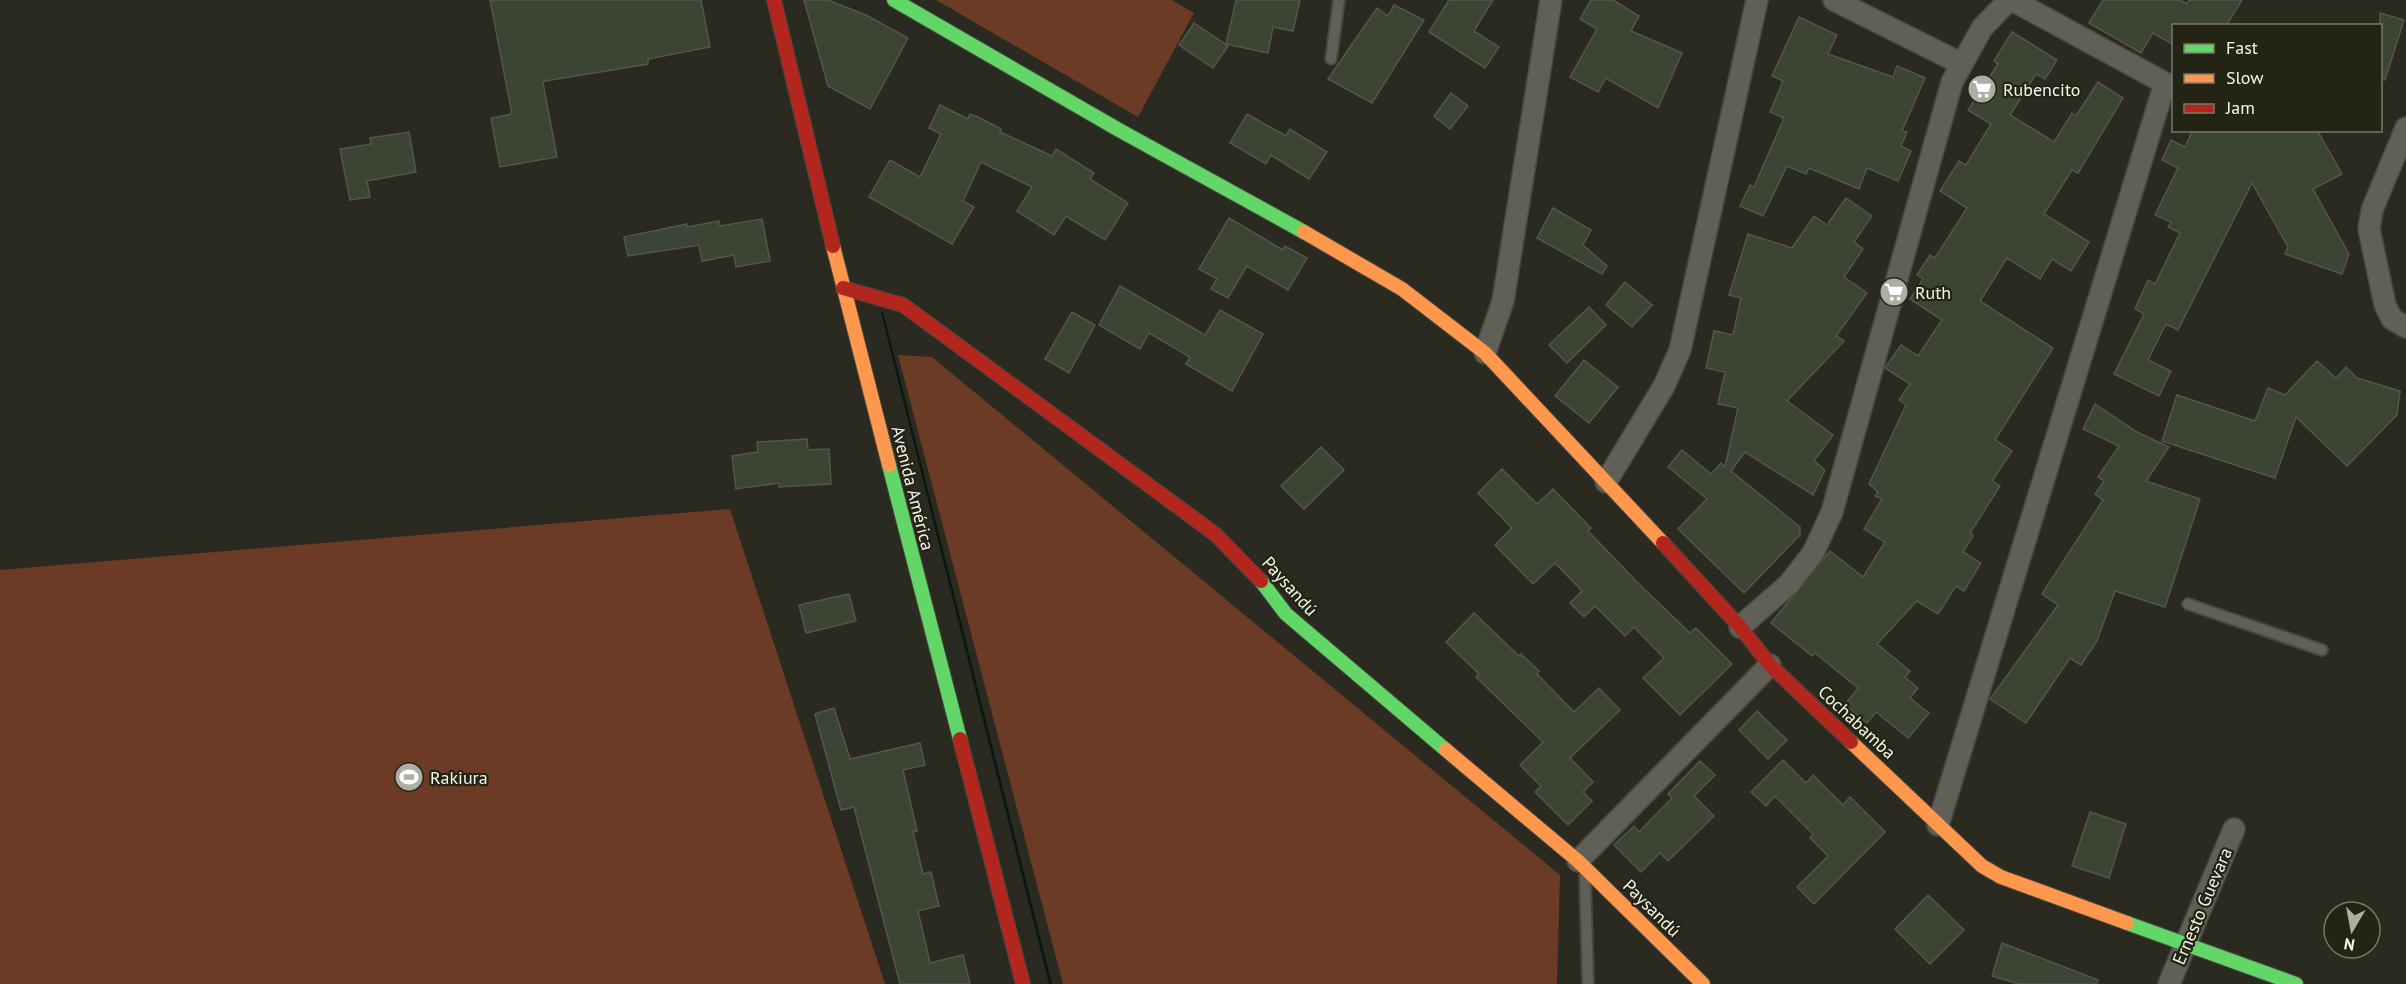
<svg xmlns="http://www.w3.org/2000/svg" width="2406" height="984" font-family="'PT Sans',sans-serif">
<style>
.green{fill:#6b3b26}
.water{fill:#0a1912}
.building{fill:#3c4434;stroke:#54554e;stroke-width:1.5}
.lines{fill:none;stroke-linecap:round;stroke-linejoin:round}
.lane-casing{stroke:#474740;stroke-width:14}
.street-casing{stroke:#474740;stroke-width:24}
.fast-casing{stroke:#474740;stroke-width:16}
.slow-casing{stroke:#474740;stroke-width:16}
.jam-casing{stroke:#474740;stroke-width:16}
.lane{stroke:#606058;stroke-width:10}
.street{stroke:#606058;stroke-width:21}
.fast{stroke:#63d668;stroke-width:14}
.slow{stroke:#ff974d;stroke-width:14}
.jam{stroke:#b3261e;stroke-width:14}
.labels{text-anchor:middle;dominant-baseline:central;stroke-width:4.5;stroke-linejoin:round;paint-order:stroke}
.poi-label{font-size:18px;fill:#f5f5eb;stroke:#242414;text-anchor:start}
.street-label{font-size:18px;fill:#f5f5eb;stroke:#242414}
</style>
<rect width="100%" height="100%" fill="#2a2a21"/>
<!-- green -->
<g class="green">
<path d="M 936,0 L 1172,0 L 1194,13 L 1138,117 Z"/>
<path d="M 898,355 L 932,357 L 1560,875 L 1557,984 L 1063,984 Z"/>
<path d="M 730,509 L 885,984 L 0,984 L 0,570 Z"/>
</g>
<!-- water -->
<path class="water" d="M 883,311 L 1052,984 L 1049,984 L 881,313 Z"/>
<!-- building -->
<g class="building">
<path d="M 490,0 L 701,0 L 710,47 L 648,59 L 648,64 L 545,81 L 543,83 L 557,157 L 500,167 L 491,118 L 512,114 Z"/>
<path d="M 804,0 L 828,0 L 866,15 L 908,38 L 870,109 L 828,86 Z"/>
<path d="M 1236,0 L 1300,0 L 1293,31 L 1273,27 L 1268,53 L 1226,44 Z"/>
<path d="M 1449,0 L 1493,0 L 1474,31 L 1499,47 L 1485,68 L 1429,32 Z"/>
<path d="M 1591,0 L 1613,0 L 1639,16 L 1631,31 L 1682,53 L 1658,108 L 1606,78 L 1598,92 L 1570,77 L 1597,29 L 1580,19 Z"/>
<path d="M 2103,0 L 2180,0 L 2187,4 L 2189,0 L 2242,0 L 2226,26 L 2174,26 L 2174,45 L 2153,33 L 2141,53 L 2089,23 Z"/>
<path d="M 1394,5 L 1424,20 L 1372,103 L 1328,79 L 1377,8 L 1388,16 Z"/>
<path d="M 2380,13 L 2404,20 L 2385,80 L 2380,79 Z"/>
<path d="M 1799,17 L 1837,35 L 1828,54 L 1893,77 L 1897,66 L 1925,78 L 1902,131 L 1907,132 L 1901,146 L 1911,151 L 1898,181 L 1867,168 L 1859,189 L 1809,168 L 1806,174 L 1787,166 L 1763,216 L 1740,206 L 1750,185 L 1754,187 L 1784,118 L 1770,112 L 1783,81 L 1772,76 Z"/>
<path d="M 1194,23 L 1228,46 L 1213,68 L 1179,45 Z"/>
<path d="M 2012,32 L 2057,60 L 2045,79 L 2036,74 L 2010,115 L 2054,142 L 2072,113 L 2076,116 L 2098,82 L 2123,98 L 2078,173 L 2072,170 L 2044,214 L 2089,242 L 2071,271 L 2052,259 L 2040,279 L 2007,258 L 1980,301 L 2053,348 L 1995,440 L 2012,451 L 1992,481 L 2000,486 L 1970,533 L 1973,536 L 1963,552 L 1981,563 L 1964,591 L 1956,586 L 1938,614 L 1917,601 L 1877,644 L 1910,671 L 1905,677 L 1918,688 L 1910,698 L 1929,713 L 1908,738 L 1876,712 L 1867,723 L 1845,705 L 1858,688 L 1815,653 L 1812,656 L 1771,623 L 1830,551 L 1863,577 L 1885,542 L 1864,529 L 1882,499 L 1875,496 L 1878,492 L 1869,484 L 1906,405 L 1899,400 L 1910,384 L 1885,368 L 1901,345 L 1918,356 L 1942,320 L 1910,299 L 1923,279 L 1917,275 L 1930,255 L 1935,258 L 1967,208 L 1940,191 L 1959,161 L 1966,165 L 1991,124 L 1968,110 L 1998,64 L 1994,61 Z"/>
<path d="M 1451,93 L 1468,106 L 1450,129 L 1434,116 Z"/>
<path d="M 940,105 L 968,119 L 970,114 L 980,118 L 1001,129 L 1000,132 L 1052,156 L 1056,149 L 1094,173 L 1090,179 L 1128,203 L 1105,240 L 1066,216 L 1054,235 L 1017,211 L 1032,187 L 981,162 L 963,201 L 974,207 L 952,244 L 869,197 L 890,160 L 920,177 L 941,134 L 929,128 Z"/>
<path d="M 1247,114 L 1286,136 L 1290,129 L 1327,152 L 1309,179 L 1271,155 L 1266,164 L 1230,143 Z"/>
<path d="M 2193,130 L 2317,130 L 2342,174 L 2313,189 L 2349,254 L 2342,274 L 2285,254 L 2288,247 L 2252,183 L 2178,330 L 2166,324 L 2148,360 L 2171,371 L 2159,396 L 2114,374 L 2144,314 L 2135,309 L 2148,280 L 2155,284 L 2180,233 L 2168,227 L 2171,222 L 2155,215 L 2178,168 L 2162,160 L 2171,140 L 2185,147 Z"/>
<path d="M 409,132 L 416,172 L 367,181 L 370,197 L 350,200 L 340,149 L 371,144 L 370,138 Z"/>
<path d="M 1846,198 L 1872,216 L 1854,242 L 1863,249 L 1844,277 L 1867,293 L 1836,336 L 1844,341 L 1787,401 L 1833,435 L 1814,461 L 1825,470 L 1813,495 L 1745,452 L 1731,471 L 1800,527 L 1800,535 L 1744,593 L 1678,529 L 1707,499 L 1668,467 L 1682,450 L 1711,474 L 1721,463 L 1725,467 L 1738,408 L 1718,404 L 1725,372 L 1706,368 L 1714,331 L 1733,335 L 1741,298 L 1729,295 L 1748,234 L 1792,248 L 1814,216 L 1827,225 Z"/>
<path d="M 1553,208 L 1591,230 L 1583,245 L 1607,266 L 1602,274 L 1537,238 Z"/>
<path d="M 1229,218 L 1283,250 L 1285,246 L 1307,258 L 1288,290 L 1247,266 L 1228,298 L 1211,289 L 1217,279 L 1199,269 Z"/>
<path d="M 762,219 L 770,261 L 736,267 L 734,255 L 702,261 L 699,245 L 628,256 L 624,237 L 687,224 L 687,227 L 719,221 L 720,226 Z"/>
<path d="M 1625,282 L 1652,305 L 1632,327 L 1606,305 Z"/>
<path d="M 1120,286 L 1205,335 L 1220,310 L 1263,334 L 1232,391 L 1186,364 L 1190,357 L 1149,333 L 1140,349 L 1099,325 Z"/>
<path d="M 1589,307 L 1606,325 L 1567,363 L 1549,345 Z"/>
<path d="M 1072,312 L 1095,325 L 1069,373 L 1045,359 Z"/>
<path d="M 1584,360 L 1618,387 L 1589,423 L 1555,396 Z"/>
<path d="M 2317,361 L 2336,378 L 2346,367 L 2357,378 L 2400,391 L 2397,415 L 2347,466 L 2296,417 L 2275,478 L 2162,441 L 2177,395 L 2255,421 L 2268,388 L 2285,395 Z"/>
<path d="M 2095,404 L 2137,432 L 2169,447 L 2146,481 L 2200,499 L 2165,607 L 2115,591 L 2097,641 L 2081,665 L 2070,658 L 2026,723 L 1990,699 L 2058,605 L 2042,594 L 2103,500 L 2095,494 L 2104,481 L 2098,477 L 2119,446 L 2083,429 Z"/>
<path d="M 807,439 L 808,450 L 829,449 L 831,484 L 779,487 L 779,483 L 736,489 L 732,456 L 758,452 L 757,442 Z"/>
<path d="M 1321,447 L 1344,470 L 1304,509 L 1281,486 Z"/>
<path d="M 1502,469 L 1537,504 L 1553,489 L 1591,528 L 1588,531 L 1639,584 L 1690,633 L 1696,628 L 1732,664 L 1680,715 L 1643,678 L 1664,658 L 1634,627 L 1625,636 L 1595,606 L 1584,617 L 1570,603 L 1582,591 L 1555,563 L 1533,584 L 1495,545 L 1512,528 L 1478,493 Z"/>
<path d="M 849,594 L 856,621 L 806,633 L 799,605 Z"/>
<path d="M 1474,613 L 1519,656 L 1521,654 L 1539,671 L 1537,674 L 1574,712 L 1599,688 L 1620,710 L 1570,758 L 1593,782 L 1583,792 L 1592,801 L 1568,825 L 1535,792 L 1541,786 L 1520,765 L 1543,742 L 1476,677 L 1479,674 L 1446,642 Z"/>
<path d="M 834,708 L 850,759 L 920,743 L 925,765 L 903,770 L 917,831 L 913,832 L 923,874 L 931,872 L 939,906 L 918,911 L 930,963 L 963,955 L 970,984 L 900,984 L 854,807 L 841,810 L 815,714 Z"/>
<path d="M 1757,711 L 1787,740 L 1768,759 L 1739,730 Z"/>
<path d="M 1783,760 L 1806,783 L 1813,775 L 1843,805 L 1850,797 L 1885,832 L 1814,904 L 1797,887 L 1828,856 L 1810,838 L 1813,834 L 1775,796 L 1766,806 L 1751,792 Z"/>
<path d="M 1700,761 L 1715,775 L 1694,796 L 1714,816 L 1668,861 L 1660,853 L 1641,872 L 1614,845 L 1634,826 L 1639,832 L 1672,798 L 1668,794 Z"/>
<path d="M 2090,812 L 2126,824 L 2109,878 L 2072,866 Z"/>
<path d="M 1928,895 L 1964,930 L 1930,964 L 1895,929 Z"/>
<path d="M 2002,943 L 2098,980 L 2097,984 L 2019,984 L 1992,976 Z"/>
</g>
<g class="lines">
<!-- lane casing -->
<g class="lane-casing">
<g id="lane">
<path d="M 1331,59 L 1339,0"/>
<path d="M 2188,604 L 2322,650"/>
<path d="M 1585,876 L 1588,984"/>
</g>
</g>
<!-- street casing -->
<g class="street-casing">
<g id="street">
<path d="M 1834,0 L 1960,63"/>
<path d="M 2012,0 L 2174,88"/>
<path d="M 2406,128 L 2372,210 L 2369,229 L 2385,305 L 2392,319 L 2406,327"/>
<path d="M 1485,353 L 1503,301 L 1551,0"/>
<path d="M 1606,482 L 1664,386 L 1680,350 L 1757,0"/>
<path d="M 1740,627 L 1789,584 L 1813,553 L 1832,512 L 1952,82 L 1982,28 L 2009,0"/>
<path d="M 1938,825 L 2165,83"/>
<path d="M 1578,861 L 1770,665"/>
<path d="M 2169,984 L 2234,829"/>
</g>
</g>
<!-- fast casing -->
<g class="fast-casing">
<g id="fast">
<path d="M 894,0 L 1119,130 L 1304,232"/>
<path d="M 889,465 L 960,739"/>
<path d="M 1261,581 L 1286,614 L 1446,750"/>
<path d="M 2127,923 L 2296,984"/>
</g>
</g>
<!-- slow casing -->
<g class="slow-casing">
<g id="slow">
<path d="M 1304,232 L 1402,289 L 1485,353 L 1663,543"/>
<path d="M 833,246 L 889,465"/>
<path d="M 1851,742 L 1982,866 L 2001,877 L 2127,923"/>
<path d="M 1446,750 L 1578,861 L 1703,984"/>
</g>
</g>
<!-- jam casing -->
<g class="jam-casing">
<g id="jam">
<path d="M 774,0 L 833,246"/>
<path d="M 843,288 L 903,305 L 1215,534 L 1261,581"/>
<path d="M 1663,543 L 1740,627 L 1770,665 L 1851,742"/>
<path d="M 960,739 L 1023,984"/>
</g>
</g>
<!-- lane -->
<use href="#lane" class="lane"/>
<!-- street -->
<use href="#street" class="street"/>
<!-- fast -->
<use href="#fast" class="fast"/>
<!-- slow -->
<use href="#slow" class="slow"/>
<!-- jam -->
<use href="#jam" class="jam"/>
</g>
<!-- icons -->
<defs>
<g id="supermarket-disc" transform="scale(1.5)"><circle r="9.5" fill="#aeaea4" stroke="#242414"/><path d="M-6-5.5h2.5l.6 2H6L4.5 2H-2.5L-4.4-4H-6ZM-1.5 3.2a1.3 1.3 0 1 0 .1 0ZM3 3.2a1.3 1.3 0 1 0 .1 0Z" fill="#fff"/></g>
<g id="stadium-disc" transform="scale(1.5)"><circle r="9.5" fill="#aeaea4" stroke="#242414"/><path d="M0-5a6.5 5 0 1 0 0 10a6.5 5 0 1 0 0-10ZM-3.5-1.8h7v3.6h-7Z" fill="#fff"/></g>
</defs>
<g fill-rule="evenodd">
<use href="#supermarket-disc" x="1982" y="89"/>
<use href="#supermarket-disc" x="1894" y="292"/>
<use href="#stadium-disc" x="409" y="777"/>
</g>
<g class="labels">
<!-- poi labels -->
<g class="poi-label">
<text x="2003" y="89">Rubencito</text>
<text x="1915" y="292">Ruth</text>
<text x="430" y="777">Rakiura</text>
</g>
<!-- street labels -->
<g class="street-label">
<text transform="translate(913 488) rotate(76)">Avenida América</text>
<text transform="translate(1290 586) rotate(48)">Paysandú</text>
<text transform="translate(1857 722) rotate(43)">Cochabamba</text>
<text transform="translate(2202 906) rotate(-67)">Ernesto Guevara</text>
<text transform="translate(1652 908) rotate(45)">Paysandú</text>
</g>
</g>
<!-- legend -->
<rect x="2172" y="24" width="210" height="108" fill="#242414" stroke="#78786a" stroke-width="1.5"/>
<rect x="2184" y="44" width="30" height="9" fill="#63d668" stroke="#78786a" stroke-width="1.5"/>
<text x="2226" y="54" font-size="18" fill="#f5f5eb">Fast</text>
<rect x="2184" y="74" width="30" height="9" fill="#ff974d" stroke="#78786a" stroke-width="1.5"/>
<text x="2226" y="84" font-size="18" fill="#f5f5eb">Slow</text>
<rect x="2184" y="104" width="30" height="9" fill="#b3261e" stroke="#78786a" stroke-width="1.5"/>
<text x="2226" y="114" font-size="18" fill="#f5f5eb">Jam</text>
<!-- north arrow -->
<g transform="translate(2352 930) rotate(190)"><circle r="28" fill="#242414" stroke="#78786a" stroke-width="1.5"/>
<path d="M0-4.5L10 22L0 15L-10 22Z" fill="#aeaea4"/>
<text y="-9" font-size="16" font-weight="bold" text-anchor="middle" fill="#f5f5eb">N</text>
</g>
</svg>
